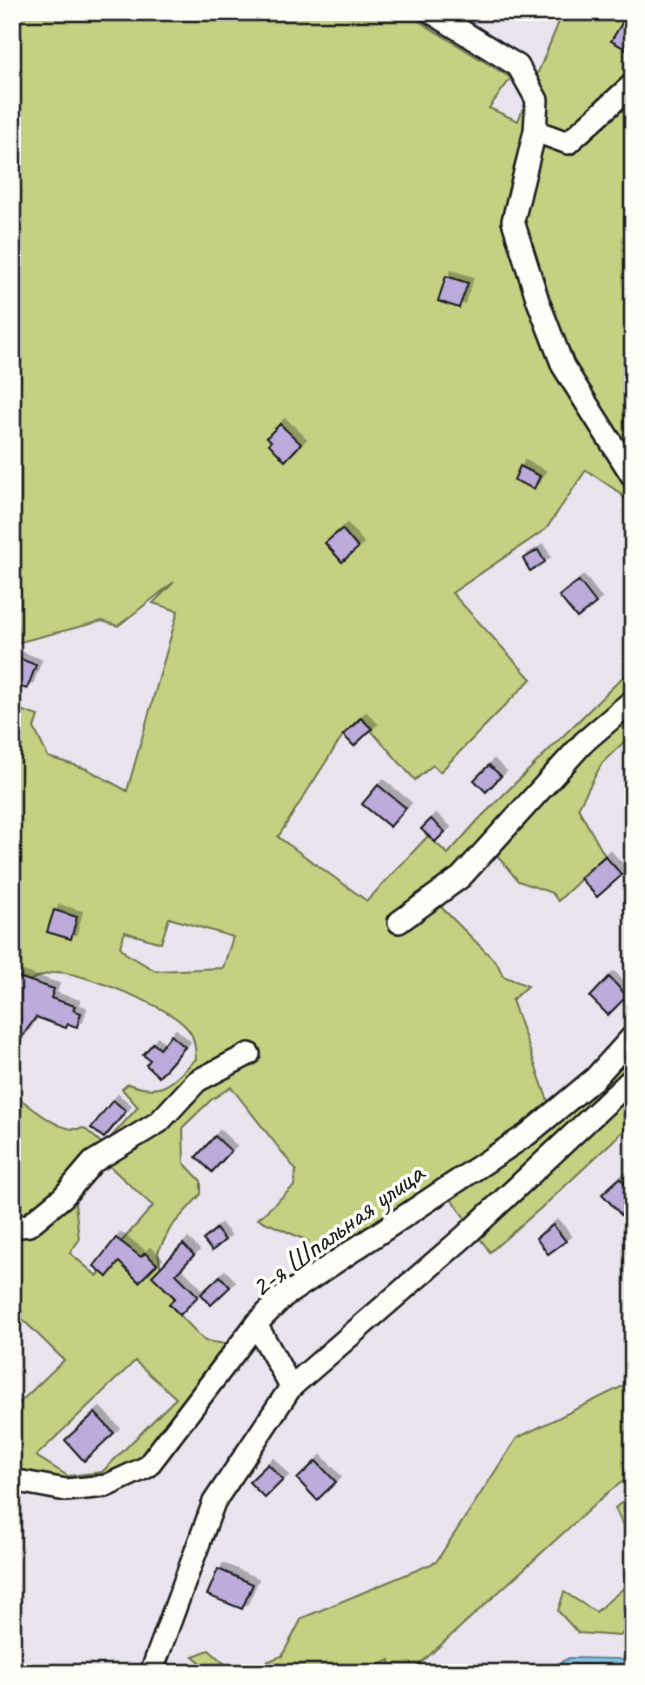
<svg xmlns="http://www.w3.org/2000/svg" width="645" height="1685" font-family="Caveat,sans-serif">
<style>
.green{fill:#c5d083;stroke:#707650;stroke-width:2;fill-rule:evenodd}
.water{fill:#8bc9ec;stroke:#5f8499;stroke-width:2}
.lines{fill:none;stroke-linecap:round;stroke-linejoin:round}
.shore{stroke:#48616f;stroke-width:2}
.building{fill:#bcabdb;stroke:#1c1c1c;stroke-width:2;filter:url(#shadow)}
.minor-casing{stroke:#1c1c1c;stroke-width:26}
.minor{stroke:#fdfcf7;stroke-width:21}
.labels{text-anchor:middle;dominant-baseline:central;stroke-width:7;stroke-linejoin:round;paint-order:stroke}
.street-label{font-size:30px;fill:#1c1c1c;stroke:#fdfcf7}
</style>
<defs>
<filter id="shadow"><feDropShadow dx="5" dy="-5" stdDeviation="0" flood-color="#0004"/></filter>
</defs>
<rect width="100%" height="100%" fill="#eae4ef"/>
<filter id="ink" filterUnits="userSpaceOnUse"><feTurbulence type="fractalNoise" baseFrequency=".0143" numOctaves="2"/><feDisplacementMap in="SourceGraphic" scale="14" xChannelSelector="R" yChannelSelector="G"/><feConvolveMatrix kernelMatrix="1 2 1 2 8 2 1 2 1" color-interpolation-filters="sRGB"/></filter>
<g filter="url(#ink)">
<!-- green -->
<g class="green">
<path d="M 12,12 L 404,12 L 511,78 L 489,108 L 518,121 L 563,12 L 633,12 L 633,508 L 620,493 L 586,470 L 546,529 L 452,593 L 531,679 L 440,772 L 433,765 L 415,780 L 360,718 L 343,735 L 278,837 L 367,901 L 428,836 L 448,854 L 479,819 L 633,667 L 633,733 L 602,763 L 578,808 L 605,856 L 558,901 L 552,893 L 518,881 L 497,855 L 441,907 L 497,963 L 503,976 L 528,986 L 512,1000 L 549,1104 L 523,1127 L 312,1265 L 301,1250 L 308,1241 L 258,1219 L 294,1186 L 296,1170 L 231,1087 L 211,1100 L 183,1127 L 184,1163 L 201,1181 L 201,1194 L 171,1227 L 158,1252 L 164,1288 L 175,1298 L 169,1304 L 205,1341 L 227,1344 L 140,1460 L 106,1479 L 68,1482 L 12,1473 L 12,1410 L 64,1360 L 12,1309 L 12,1093 C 31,1106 60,1135 84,1128 L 104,1145 L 138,1107 L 122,1089 L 128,1084 C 164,1097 171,1083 196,1059 C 195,1047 195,1037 187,1028 C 169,1006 87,975 58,972 C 49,972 36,978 27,981 L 12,975 L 12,707 L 38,716 L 34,728 L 48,757 L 87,769 L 127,791 L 178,611 L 153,603 L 174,582 L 118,626 L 102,621 L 12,644 ZM 169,918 L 233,937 L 223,968 L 156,971 L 125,953 L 120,946 L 125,932 L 161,943 ZM 106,1163 L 153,1206 L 121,1242 L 124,1244 L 97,1276 L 70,1253 L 79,1240 L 75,1202 ZM 135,1361 L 176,1398 L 102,1472 L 68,1476 L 36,1456 Z"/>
<path d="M 633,1046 L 633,1122 L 549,1201 L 490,1252 L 451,1199 L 597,1086 Z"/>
<path d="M 633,1381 L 633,1474 L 606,1494 L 410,1673 L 389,1673 L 390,1660 L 364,1673 L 238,1673 L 282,1656 L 302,1618 L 436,1562 L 517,1438 Z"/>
<path d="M 633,1493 L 633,1548 L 615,1508 Z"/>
<path d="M 633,1580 L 633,1623 L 620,1636 L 578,1633 L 558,1611 L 564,1592 L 596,1612 Z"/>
<path d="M 209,1650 L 235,1673 L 213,1673 L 193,1656 Z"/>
</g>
<!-- water -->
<path class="water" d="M 569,1658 L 618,1659 L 633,1663 L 633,1673 L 540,1673 Z"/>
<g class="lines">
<!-- shore -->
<path class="shore" d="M 556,1673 L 571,1665 L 616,1666 L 633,1669"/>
</g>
<!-- building -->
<g class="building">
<path d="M 622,23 L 633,29 L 633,53 L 611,41 Z"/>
<path d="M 446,276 L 468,283 L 459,308 L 438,301 Z"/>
<path d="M 280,424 L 301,444 L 285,461 L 269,444 L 271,441 L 267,437 Z"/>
<path d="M 520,466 L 540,476 L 534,489 L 514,480 Z"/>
<path d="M 342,529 L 358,548 L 342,562 L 325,543 Z"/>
<path d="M 538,550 L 545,562 L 530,571 L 523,559 Z"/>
<path d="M 579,581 L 596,603 L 577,618 L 559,596 Z"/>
<path d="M 18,658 L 36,665 L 27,689 L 12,684 L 12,675 Z"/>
<path d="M 361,718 L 372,729 L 354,746 L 343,735 Z"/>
<path d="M 489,765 L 501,776 L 486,792 L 474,780 Z"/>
<path d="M 378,785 L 406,808 L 390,827 L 362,804 Z"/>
<path d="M 431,819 L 445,832 L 435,842 L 421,829 Z"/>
<path d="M 605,856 L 622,875 L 597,897 L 580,878 Z"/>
<path d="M 54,910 L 77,917 L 71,939 L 47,932 Z"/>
<path d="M 12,975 L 54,989 L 51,998 L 75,1006 L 73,1010 L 81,1013 L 77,1027 L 68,1024 L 66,1028 L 36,1017 L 12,1051 Z"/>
<path d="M 609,977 L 627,996 L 608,1015 L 590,997 Z"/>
<path d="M 171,1035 L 185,1047 L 159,1077 L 146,1065 L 150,1060 L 143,1055 L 153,1043 L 160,1049 Z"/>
<path d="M 113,1100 L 126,1111 L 104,1138 L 91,1128 Z"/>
<path d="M 215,1136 L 231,1151 L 212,1172 L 196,1157 Z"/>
<path d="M 620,1178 L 633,1192 L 633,1208 L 623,1217 L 602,1194 Z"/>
<path d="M 553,1225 L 566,1241 L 548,1254 L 536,1238 Z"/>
<path d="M 216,1229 L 225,1240 L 212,1251 L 203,1240 Z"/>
<path d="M 116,1238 L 141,1257 L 145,1253 L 157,1264 L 139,1282 L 119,1262 L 107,1277 L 94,1266 Z"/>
<path d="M 183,1244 L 194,1255 L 176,1274 L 198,1296 L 180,1315 L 169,1304 L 175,1298 L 152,1276 Z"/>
<path d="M 220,1276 L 230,1287 L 211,1305 L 201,1294 Z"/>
<path d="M 95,1413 L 114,1433 L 84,1461 L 65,1440 Z"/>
<path d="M 316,1461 L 336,1482 L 317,1500 L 297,1479 Z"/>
<path d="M 268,1464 L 283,1480 L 265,1498 L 249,1482 Z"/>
<path d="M 218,1569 L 253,1584 L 242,1609 L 207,1595 Z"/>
</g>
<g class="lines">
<!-- minor casing -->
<g class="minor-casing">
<g id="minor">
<path d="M 431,12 L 518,66 L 537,100 L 535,131 L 513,221 L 538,301 L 563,366 L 633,477"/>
<path d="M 535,131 L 568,143 L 633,84"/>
<path d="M 399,922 L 461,877 L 584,742 L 633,700"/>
<path d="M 12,1227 L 29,1225 L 63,1197 L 93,1162 L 159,1122 L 197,1081 L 249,1054"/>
<path d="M 291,1387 L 465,1236 L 633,1078"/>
<path d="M 12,1480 L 66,1490 L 106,1486 L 147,1467 L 256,1324 L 283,1297 L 528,1134 L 595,1078 L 633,1036"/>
<path d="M 151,1673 L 214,1502 L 291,1387 L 256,1324"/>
</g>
</g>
<!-- minor -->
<use href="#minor" class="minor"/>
</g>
</g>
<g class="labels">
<!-- street labels -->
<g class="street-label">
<text transform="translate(337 1230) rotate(-36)">2-я Шпальная улица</text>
</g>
</g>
<!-- margin -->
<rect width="645" height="1685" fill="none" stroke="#fdfcf7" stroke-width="42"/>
<rect x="21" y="21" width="603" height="1643" fill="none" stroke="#1c1c1c" stroke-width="2.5" filter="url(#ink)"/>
</svg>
